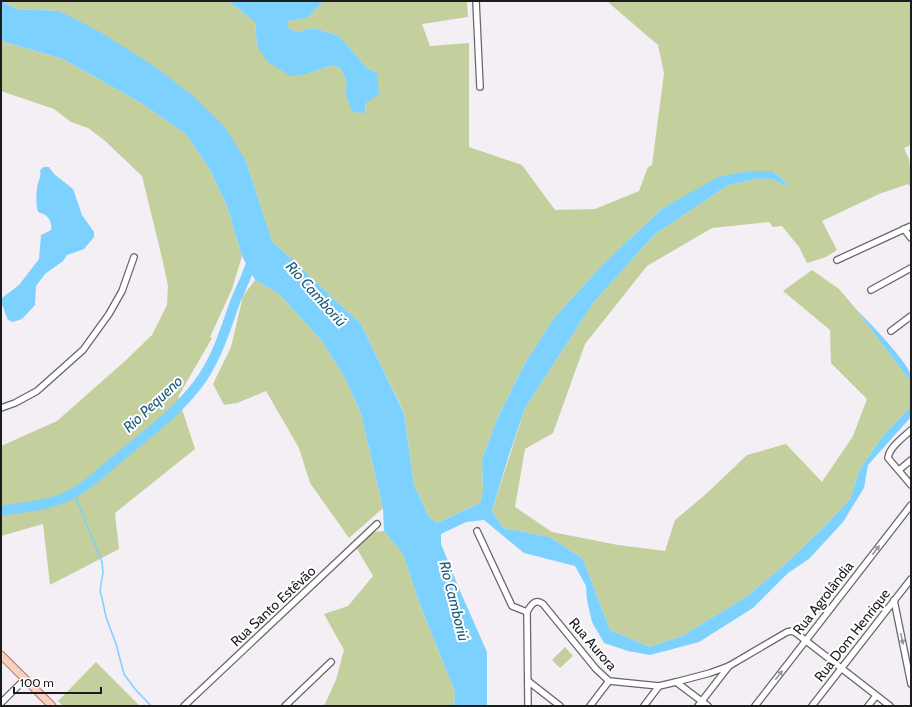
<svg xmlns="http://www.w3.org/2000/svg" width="912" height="707" font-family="Cabin,sans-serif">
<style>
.green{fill:#c4cf9e}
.water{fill:#7cd1fe}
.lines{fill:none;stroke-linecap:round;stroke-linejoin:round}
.stream{stroke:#7cd1fe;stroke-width:1.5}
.river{stroke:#7cd1fe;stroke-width:10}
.minor-casing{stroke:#68646a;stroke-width:8}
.major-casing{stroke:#aa7b6a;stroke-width:9}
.minor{stroke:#fff;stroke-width:5.5}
.major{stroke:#facfbf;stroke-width:7}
.oneway{fill:#999899}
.labels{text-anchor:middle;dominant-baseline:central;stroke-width:4;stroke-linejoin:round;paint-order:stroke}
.street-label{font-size:14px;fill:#1c1b1d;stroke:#fff}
.water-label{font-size:15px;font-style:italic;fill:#1e5e7d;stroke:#fff}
</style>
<rect width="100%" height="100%" fill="#f3eff5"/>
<!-- green -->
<g class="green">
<path d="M 2,1 L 228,1 L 255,22 L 257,46 L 307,74 L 332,65 L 341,69 L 347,83 L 345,92 L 365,113 L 366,103 L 377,73 L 367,68 L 339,36 L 314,28 L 297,32 L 288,28 L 288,21 L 307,18 L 324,1 L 467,1 L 468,17 L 422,24 L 430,46 L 469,43 L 469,147 L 522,165 L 555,210 L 595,209 L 639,191 L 648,167 L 652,165 L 664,73 L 658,45 L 610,4 L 608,1 L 911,1 L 911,145 L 904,148 L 910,161 L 909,162 L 911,167 L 911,185 L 909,186 L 908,184 L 879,194 L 822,221 L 837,250 L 826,257 L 807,263 L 799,247 L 782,226 L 773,227 L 769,222 L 712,228 L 647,266 L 585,344 L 553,433 L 525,449 L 515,507 L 552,532 L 618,545 L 665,551 L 675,520 L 705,495 L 747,455 L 786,444 L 822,482 L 853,436 L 867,399 L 831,363 L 830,330 L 783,291 L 812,270 L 839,289 L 856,309 L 910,381 L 911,406 L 882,437 L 860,469 L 850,499 L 826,525 L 781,568 L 746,597 L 682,636 L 650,647 L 610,630 L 583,559 L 550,537 L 503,528 L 492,511 L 525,408 L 593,303 L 654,235 L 728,185 L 767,177 L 791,187 L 773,171 L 749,171 L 663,208 L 605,262 L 554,318 L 524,365 L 498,417 L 482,459 L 483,490 L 480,503 L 437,523 L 429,517 L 414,485 L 404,412 L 361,324 L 272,241 L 246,161 L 59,11 L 18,9 Z"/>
<path d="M 1,39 L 5,42 L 63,59 L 141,103 L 186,134 L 209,168 L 227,206 L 242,256 L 232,289 L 210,337 L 212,338 L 178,397 L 195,449 L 115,513 L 119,549 L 50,585 L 43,524 L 1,536 L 1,446 L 57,421 L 125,361 L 152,335 L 167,305 L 168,286 L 163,262 L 142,176 L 104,140 L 88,128 L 71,122 L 54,109 L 1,91 Z"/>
<path d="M 255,280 L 278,293 L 322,341 L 346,380 L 361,414 L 383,508 L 349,538 L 310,483 L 299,448 L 266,391 L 237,403 L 224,405 L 213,384 L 231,347 L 243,296 Z"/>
<path d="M 384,531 L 403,554 L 419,602 L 455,692 L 454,706 L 324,706 L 336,680 L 344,650 L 324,614 L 348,606 L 373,576 L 356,547 L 374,532 Z"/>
<path d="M 565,647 L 573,656 L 560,668 L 552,660 Z"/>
<path d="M 96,662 L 140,706 L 63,706 L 58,701 Z"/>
</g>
<!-- water -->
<g class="water">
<path d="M 1,1 L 18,9 L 59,11 L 100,32 L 154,66 L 192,95 L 224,126 L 246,161 L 272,241 L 361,324 L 404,413 L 414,485 L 429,517 L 437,523 L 480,503 L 483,490 L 482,459 L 498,417 L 524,365 L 554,318 L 605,262 L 663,208 L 718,177 L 749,171 L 773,171 L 792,188 L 767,177 L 728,185 L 654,235 L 593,303 L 525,408 L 508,458 L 492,511 L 503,528 L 550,537 L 583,559 L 610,630 L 650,647 L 682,636 L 746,597 L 781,568 L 826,525 L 850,499 L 860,469 L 882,437 L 911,406 L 911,417 L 868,465 L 864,488 L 843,522 L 809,559 L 788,573 L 753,608 L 699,642 L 650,655 L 628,651 L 604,643 L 592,622 L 587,600 L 586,586 L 575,566 L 524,553 L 484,520 L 466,522 L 441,534 L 441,544 L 460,591 L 487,652 L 487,706 L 454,706 L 455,692 L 419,602 L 403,554 L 384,531 L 383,508 L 361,414 L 346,380 L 322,341 L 278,293 L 255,280 L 242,256 L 227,206 L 209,168 L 186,134 L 141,103 L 63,59 L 5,42 L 1,39 Z"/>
<path d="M 228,1 L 324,1 L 307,18 L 288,21 L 288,28 L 297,32 L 314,28 L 339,36 L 367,68 L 377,73 L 379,94 L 366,103 L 365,113 L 352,112 L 345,92 L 347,83 L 341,69 L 332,65 L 307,74 L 290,76 L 267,61 L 257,46 L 255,22 Z"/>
<path d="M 44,167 L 49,167 L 54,174 L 73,189 L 82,215 L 94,232 L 94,237 L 84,249 L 67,255 L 63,261 L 45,274 L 36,286 L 35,305 L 22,319 L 13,322 L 8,320 L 1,302 L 2,298 L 19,285 L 39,259 L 41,235 L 51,230 C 52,220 48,215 38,212 C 36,205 36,196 37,189 C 37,182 42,177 40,170 Z"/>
<path d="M 856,309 C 867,320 909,363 911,376 C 912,381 911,386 911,391 L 910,381 Z"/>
</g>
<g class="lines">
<!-- stream -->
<g class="stream">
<path d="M 762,178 L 770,178"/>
<path d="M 75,492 L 76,498 L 102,562 L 103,572 L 100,591 L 102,598 L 106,617 L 116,644 L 124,674 L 135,689 L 151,706"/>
</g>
<!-- river -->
<path class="river" d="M 1,511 C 22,507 46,506 66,497 C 87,487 104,470 122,455 C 149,433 184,406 203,377 C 218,354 226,328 235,302 C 241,287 249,273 253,257"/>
<!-- minor casing -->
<g class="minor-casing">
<g id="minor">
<path d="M 476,1 L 480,87"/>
<path d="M 904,229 L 911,238"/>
<path d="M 837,260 L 911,226"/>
<path d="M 871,290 L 911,268"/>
<path d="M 891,331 L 911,316"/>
<path d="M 1,408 L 15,403 L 37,391 L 83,350 L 109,314 L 122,291 L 134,257"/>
<path d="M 911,430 C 904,437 889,447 888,458 L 911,485"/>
<path d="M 899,470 L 911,460"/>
<path d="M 477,531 L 512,606 L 527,612"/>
<path d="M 894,600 L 911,684"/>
<path d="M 528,681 L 560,706"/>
<path d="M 676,682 L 708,706"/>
<path d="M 1,703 L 25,679"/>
<path d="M 184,706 L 377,524"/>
<path d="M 285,706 L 331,662"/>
<path d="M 528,706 L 527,612 C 531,605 535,598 543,604 L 596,669 L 609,681 L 659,686 L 676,682 L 710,673 L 729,666 L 787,632 L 792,631 L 796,633 L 890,706"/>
<path d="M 590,706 L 609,681"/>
<path d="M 644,706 L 659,686"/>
<path d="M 698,706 L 729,666"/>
<path d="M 755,706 L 911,505"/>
<path d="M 812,706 L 911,579"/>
<path d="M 868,706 L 876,696"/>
</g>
</g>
<!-- major casing -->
<g class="major-casing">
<path id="major" d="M 1,655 L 52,706"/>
</g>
<!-- minor -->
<use href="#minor" class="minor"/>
<!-- major -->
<use href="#major" class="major"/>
</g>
<!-- one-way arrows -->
<defs><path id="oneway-solid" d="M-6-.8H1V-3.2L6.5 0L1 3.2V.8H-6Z"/></defs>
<g class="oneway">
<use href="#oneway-solid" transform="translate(876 550) rotate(-52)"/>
<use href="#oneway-solid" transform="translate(902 639) rotate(78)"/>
<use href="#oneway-solid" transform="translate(779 675) rotate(-52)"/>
</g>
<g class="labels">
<!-- street labels -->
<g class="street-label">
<text transform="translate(823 598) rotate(-52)">Rua Agrolândia</text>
<text transform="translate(273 606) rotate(-43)">Rua Santo Estêvão</text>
<text transform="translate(852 635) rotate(-52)">Rua Dom Henrique</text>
<text transform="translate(593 644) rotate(49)">Rua Aurora</text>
</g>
<!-- water labels -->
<g class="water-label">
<text transform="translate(316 294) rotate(48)">Rio Camboriú</text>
<text transform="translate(153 404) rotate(-43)">Rio Pequeno</text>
<text transform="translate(454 601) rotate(76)">Rio Camboriú</text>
</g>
</g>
<!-- border -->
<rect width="912" height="707" fill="none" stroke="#1c1b1d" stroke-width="4"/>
<!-- scale -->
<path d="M14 687v6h87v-6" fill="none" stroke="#1c1b1d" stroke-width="2"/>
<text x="20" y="687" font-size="12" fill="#1c1b1d" stroke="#ffffff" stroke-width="3" paint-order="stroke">100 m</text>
</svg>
